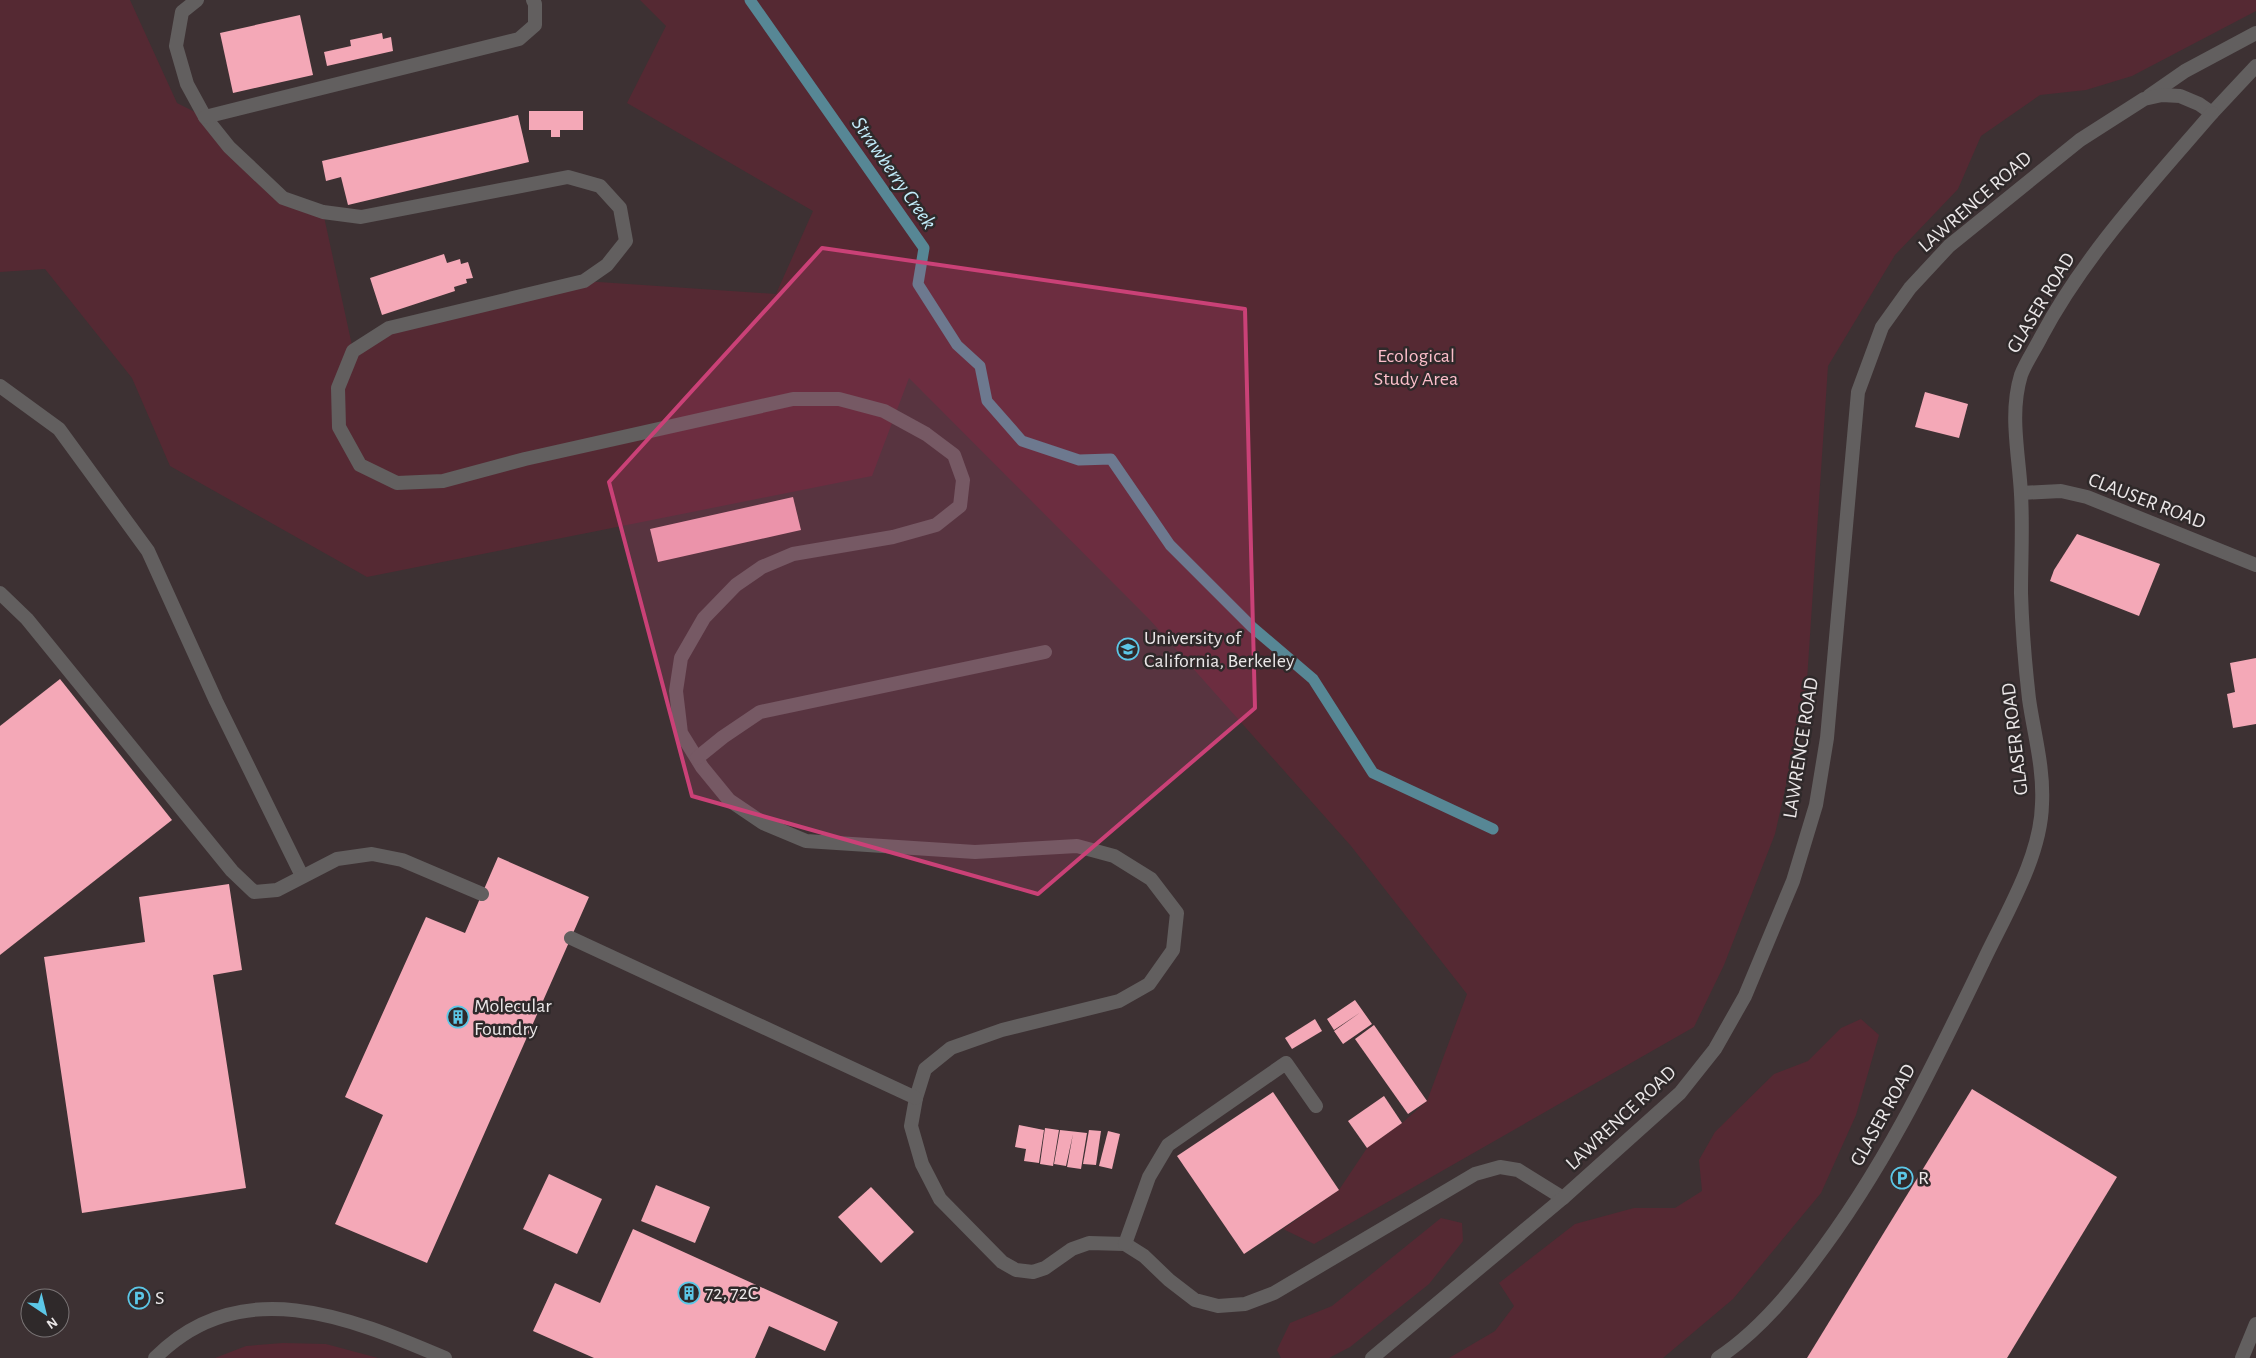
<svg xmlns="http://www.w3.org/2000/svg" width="2256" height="1358" font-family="'Alegreya Sans',sans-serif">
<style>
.built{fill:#3d3133;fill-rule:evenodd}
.green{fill:#552933}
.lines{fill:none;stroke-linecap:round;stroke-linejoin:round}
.stream{stroke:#578795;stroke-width:11}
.building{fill:#f4a8b7}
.service{stroke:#625f5f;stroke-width:14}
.marked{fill:#ca4177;fill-opacity:0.2;stroke:#ca4177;stroke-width:4;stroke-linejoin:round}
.labels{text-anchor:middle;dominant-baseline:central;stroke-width:5;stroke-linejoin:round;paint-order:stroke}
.street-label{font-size:20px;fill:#ebe7e8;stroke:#2f292a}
.park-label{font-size:20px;fill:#fcbeca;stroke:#2f292a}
.poi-label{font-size:20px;fill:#ebe7e8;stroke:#2f292a;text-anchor:start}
.water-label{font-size:21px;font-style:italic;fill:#c2edfb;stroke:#2f292a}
</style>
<rect width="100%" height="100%" fill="#2f292a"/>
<!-- built -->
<path class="built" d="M 0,0 L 2256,0 L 2256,1358 L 0,1358 ZM 30,1298 L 60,1298 L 60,1328 L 30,1328 Z"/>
<!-- green -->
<g class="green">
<path d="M 0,0 L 130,0 L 177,103 L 205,117 L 283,198 L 323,212 L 353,350 L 389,328 L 584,281 L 776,294 L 813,211 L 627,103 L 666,26 L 640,0 L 2256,0 L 2256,11 L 2132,76 L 2086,90 L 2040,95 L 1981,136 L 1958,189 L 1895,255 L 1828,366 L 1807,680 L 1795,745 L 1775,834 L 1724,965 L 1694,1027 L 1314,1244 L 1283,1229 L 1339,1190 L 1367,1148 L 1402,1123 L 1427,1101 L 1467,994 L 1351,846 L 1150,620 L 909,378 L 872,476 L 367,577 L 170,466 L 132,378 L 45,269 L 0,272 Z"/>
<path d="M 1861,1019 L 1879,1035 L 1856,1115 L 1821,1193 L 1733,1299 L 1663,1358 L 1449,1358 L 1495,1331 L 1514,1306 L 1499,1283 L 1575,1224 L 1634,1208 L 1675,1208 L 1702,1191 L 1699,1160 L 1715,1132 L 1774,1074 L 1808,1061 L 1841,1028 Z"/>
<path d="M 1441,1218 L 1462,1223 L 1463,1241 L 1429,1284 L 1350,1347 L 1329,1358 L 1281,1358 L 1277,1350 L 1290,1323 L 1332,1306 Z"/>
<path d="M 283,1343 L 326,1344 L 378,1358 L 215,1358 L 246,1346 Z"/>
</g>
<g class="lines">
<!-- stream -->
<path class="stream" d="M 750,0 L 924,248 L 918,284 L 957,345 L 980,366 L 987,401 L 1022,441 L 1079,460 L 1111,459 L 1170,545 L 1252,627 L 1313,679 L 1373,773 L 1493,829"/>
</g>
<!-- building -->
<g class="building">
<path d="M 300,15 L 313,75 L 233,93 L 220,33 Z"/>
<path d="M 382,33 L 383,39 L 391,37 L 393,51 L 327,66 L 324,52 L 351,46 L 350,40 Z"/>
<path d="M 529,111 L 583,111 L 583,130 L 560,130 L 560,137 L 551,137 L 551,130 L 529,130 Z"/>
<path d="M 518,115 L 529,162 L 348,205 L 341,177 L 326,181 L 322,161 Z"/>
<path d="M 444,254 L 447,263 L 460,259 L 461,264 L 468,262 L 473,278 L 466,279 L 467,283 L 454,287 L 455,291 L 382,315 L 370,278 Z"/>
<path d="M 1925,392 L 1968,404 L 1959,438 L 1915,427 Z"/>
<path d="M 793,497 L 801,530 L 658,562 L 650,529 Z"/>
<path d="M 2077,534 L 2160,564 L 2139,616 L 2050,581 L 2054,570 Z"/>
<path d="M 2256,658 L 2256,724 L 2233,728 L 2227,694 L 2235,692 L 2230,663 Z"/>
<path d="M 60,679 L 172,820 L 0,955 L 0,726 Z"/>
<path d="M 498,857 L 589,897 L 427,1263 L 335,1224 L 383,1115 L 345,1097 L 426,917 L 465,933 Z"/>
<path d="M 229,884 L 242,970 L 213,975 L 246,1188 L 82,1213 L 44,957 L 145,942 L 139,897 Z"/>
<path d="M 1355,1000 L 1372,1024 L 1343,1044 L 1334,1031 L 1361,1012 L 1334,1030 L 1327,1019 Z"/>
<path d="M 1315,1019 L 1322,1031 L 1292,1049 L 1285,1038 Z"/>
<path d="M 1374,1025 L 1427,1101 L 1408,1114 L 1355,1039 Z"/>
<path d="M 1972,1089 L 2117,1177 L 2007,1358 L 1807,1358 Z"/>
<path d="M 1273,1092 L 1339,1190 L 1244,1254 L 1177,1156 Z"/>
<path d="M 1384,1096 L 1402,1123 L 1367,1148 L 1348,1121 Z"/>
<path d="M 1019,1125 L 1044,1130 L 1039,1163 L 1024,1161 L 1026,1149 L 1015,1147 Z"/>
<path d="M 1045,1128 L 1059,1130 L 1053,1166 L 1040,1164 Z"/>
<path d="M 1060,1130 L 1087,1133 L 1081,1169 L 1067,1167 L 1073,1134 L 1066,1166 L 1054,1164 Z"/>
<path d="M 1089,1130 L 1101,1131 L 1096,1165 L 1083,1164 Z"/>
<path d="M 1108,1131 L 1120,1134 L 1112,1169 L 1099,1166 Z"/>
<path d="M 549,1174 L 602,1199 L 577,1254 L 523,1229 Z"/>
<path d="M 656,1185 L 710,1207 L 695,1243 L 641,1221 Z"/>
<path d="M 871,1187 L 914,1232 L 881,1263 L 838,1217 Z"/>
<path d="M 633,1229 L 838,1322 L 825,1351 L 769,1326 L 755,1358 L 594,1358 L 533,1331 L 555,1283 L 600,1303 Z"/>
</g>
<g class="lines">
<!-- service -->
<g class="service">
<path d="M 197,0 L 182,12 L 176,46 L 187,84 L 205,117 L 229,147 L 283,198 L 323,212 L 361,217 L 568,177 L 600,186 L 620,208 L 626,241 L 607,265 L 584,281 L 389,328 L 353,351 L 338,388 L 339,427 L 360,465 L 397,483 L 443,481 L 525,459 L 793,399 L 839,399 L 884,411 L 926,434 L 954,455 L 963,480 L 960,506 L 936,525 L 893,537 L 793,554 L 762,567 L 736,585 L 704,618 L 681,658 L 676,691 L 681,733 L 702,767 L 729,800 L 763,823 L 806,841 L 975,852 L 1077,846 L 1114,856 L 1151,879 L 1177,913 L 1173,950 L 1149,984 L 1119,1001 L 1002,1030 L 951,1048 L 925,1069 L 916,1098 L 911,1126 L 922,1164 L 940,1199 L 1002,1262 L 1016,1270 L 1033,1272 L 1045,1268 L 1072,1249 L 1089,1243 L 1125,1244 L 1144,1256 L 1169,1280 L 1195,1300 L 1218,1306 L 1245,1304 L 1274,1293 L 1475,1174 L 1500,1167 L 1518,1170 L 1563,1198"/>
<path d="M 2149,96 L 2185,71 L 2256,33"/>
<path d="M 205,117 L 519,39 L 535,25 L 535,4 L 533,0"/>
<path d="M 0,386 L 59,429 L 148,551 L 216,701 L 302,876"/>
<path d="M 2021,493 L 2061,491 L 2087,497 L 2256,565"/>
<path d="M 0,593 L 27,619 L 232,871 L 254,892 L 277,890 L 337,859 L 372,854 L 402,860 L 482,894"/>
<path d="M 697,758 L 723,737 L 760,712 L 1045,652"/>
<path d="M 571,938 L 916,1098"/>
<path d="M 1125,1244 L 1149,1177 L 1168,1145 L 1286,1063 L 1316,1106"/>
<path d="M 155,1358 C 240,1272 349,1317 445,1358"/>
<path d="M 1372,1358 L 1563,1198 L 1680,1093 L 1715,1049 L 1745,996 L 1793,881 L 1816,805 L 1827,738 L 1858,392 L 1882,327 L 1910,288 L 1949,246 L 2080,140 L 2144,99 L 2162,95 L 2180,96 L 2199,104 L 2212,113 L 2256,66"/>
<path d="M 1718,1358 C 1756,1333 1786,1298 1812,1263 C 1884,1169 1932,1068 1983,962 C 2005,915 2041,857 2042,804 C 2044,768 2034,734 2029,699 C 2025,664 2022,628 2021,593 C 2021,560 2023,527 2021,494 C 2019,454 2009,414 2021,375 C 2026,362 2035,349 2041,337 C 2085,254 2151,184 2212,113"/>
<path d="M 2242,1358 L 2256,1324"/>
</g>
</g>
<!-- marked area -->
<path class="marked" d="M 822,248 L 1245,309 L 1255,708 L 1038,894 L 692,796 L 609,482 Z"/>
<!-- icons -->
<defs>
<g id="university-ring" transform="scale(1.125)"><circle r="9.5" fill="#2f292a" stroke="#5cc7e7" stroke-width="1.5"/><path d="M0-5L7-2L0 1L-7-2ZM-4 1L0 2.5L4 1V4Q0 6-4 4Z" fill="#5cc7e7"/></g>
<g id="building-ring" transform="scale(1.125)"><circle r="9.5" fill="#2f292a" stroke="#5cc7e7" stroke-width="1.5"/><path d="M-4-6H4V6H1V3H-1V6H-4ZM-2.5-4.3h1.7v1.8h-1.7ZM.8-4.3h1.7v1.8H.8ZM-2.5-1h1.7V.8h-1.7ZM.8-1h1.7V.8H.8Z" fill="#5cc7e7"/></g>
<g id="parking-ring" transform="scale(1.125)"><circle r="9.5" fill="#2f292a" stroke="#5cc7e7" stroke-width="1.5"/><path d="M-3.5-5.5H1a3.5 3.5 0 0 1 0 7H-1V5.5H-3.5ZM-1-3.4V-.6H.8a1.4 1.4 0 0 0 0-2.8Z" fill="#5cc7e7"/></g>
</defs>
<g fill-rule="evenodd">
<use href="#university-ring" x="1128" y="649"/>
<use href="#building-ring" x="458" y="1017"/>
<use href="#parking-ring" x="1902" y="1178"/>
<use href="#building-ring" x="689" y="1293"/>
<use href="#parking-ring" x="139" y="1298"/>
</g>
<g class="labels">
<!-- street labels -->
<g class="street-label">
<text transform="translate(1975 202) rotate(-41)">LAWRENCE ROAD</text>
<text transform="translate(2041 303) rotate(-59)">GLASER ROAD</text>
<text transform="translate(2147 501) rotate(21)">CLAUSER ROAD</text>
<text transform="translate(2015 739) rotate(-97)">GLASER ROAD</text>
<text transform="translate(1801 748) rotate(-81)">LAWRENCE ROAD</text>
<text transform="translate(1883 1115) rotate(-61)">GLASER ROAD</text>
<text transform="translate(1621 1118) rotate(-43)">LAWRENCE ROAD</text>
</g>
<!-- park labels -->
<g class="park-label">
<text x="1416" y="356">Ecological<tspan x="1416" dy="23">Study Area</tspan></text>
</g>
<!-- poi labels -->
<g class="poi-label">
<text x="1144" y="638">University of<tspan x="1144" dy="23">California, Berkeley</tspan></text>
<text x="474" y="1006">Molecular<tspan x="474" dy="23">Foundry</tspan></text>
<text x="1918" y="1178">R</text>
<text x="705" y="1293">72, 72C</text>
<text x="155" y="1298">S</text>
</g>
<!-- water labels -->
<g class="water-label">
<text transform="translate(894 173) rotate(55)">Strawberry Creek</text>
</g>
</g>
<!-- north arrow -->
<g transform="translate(45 1313) rotate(145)"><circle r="24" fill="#2f292a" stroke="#7a7576"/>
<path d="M0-4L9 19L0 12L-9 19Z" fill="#5cc7e7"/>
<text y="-8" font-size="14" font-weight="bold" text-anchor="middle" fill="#ebe7e8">N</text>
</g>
</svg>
